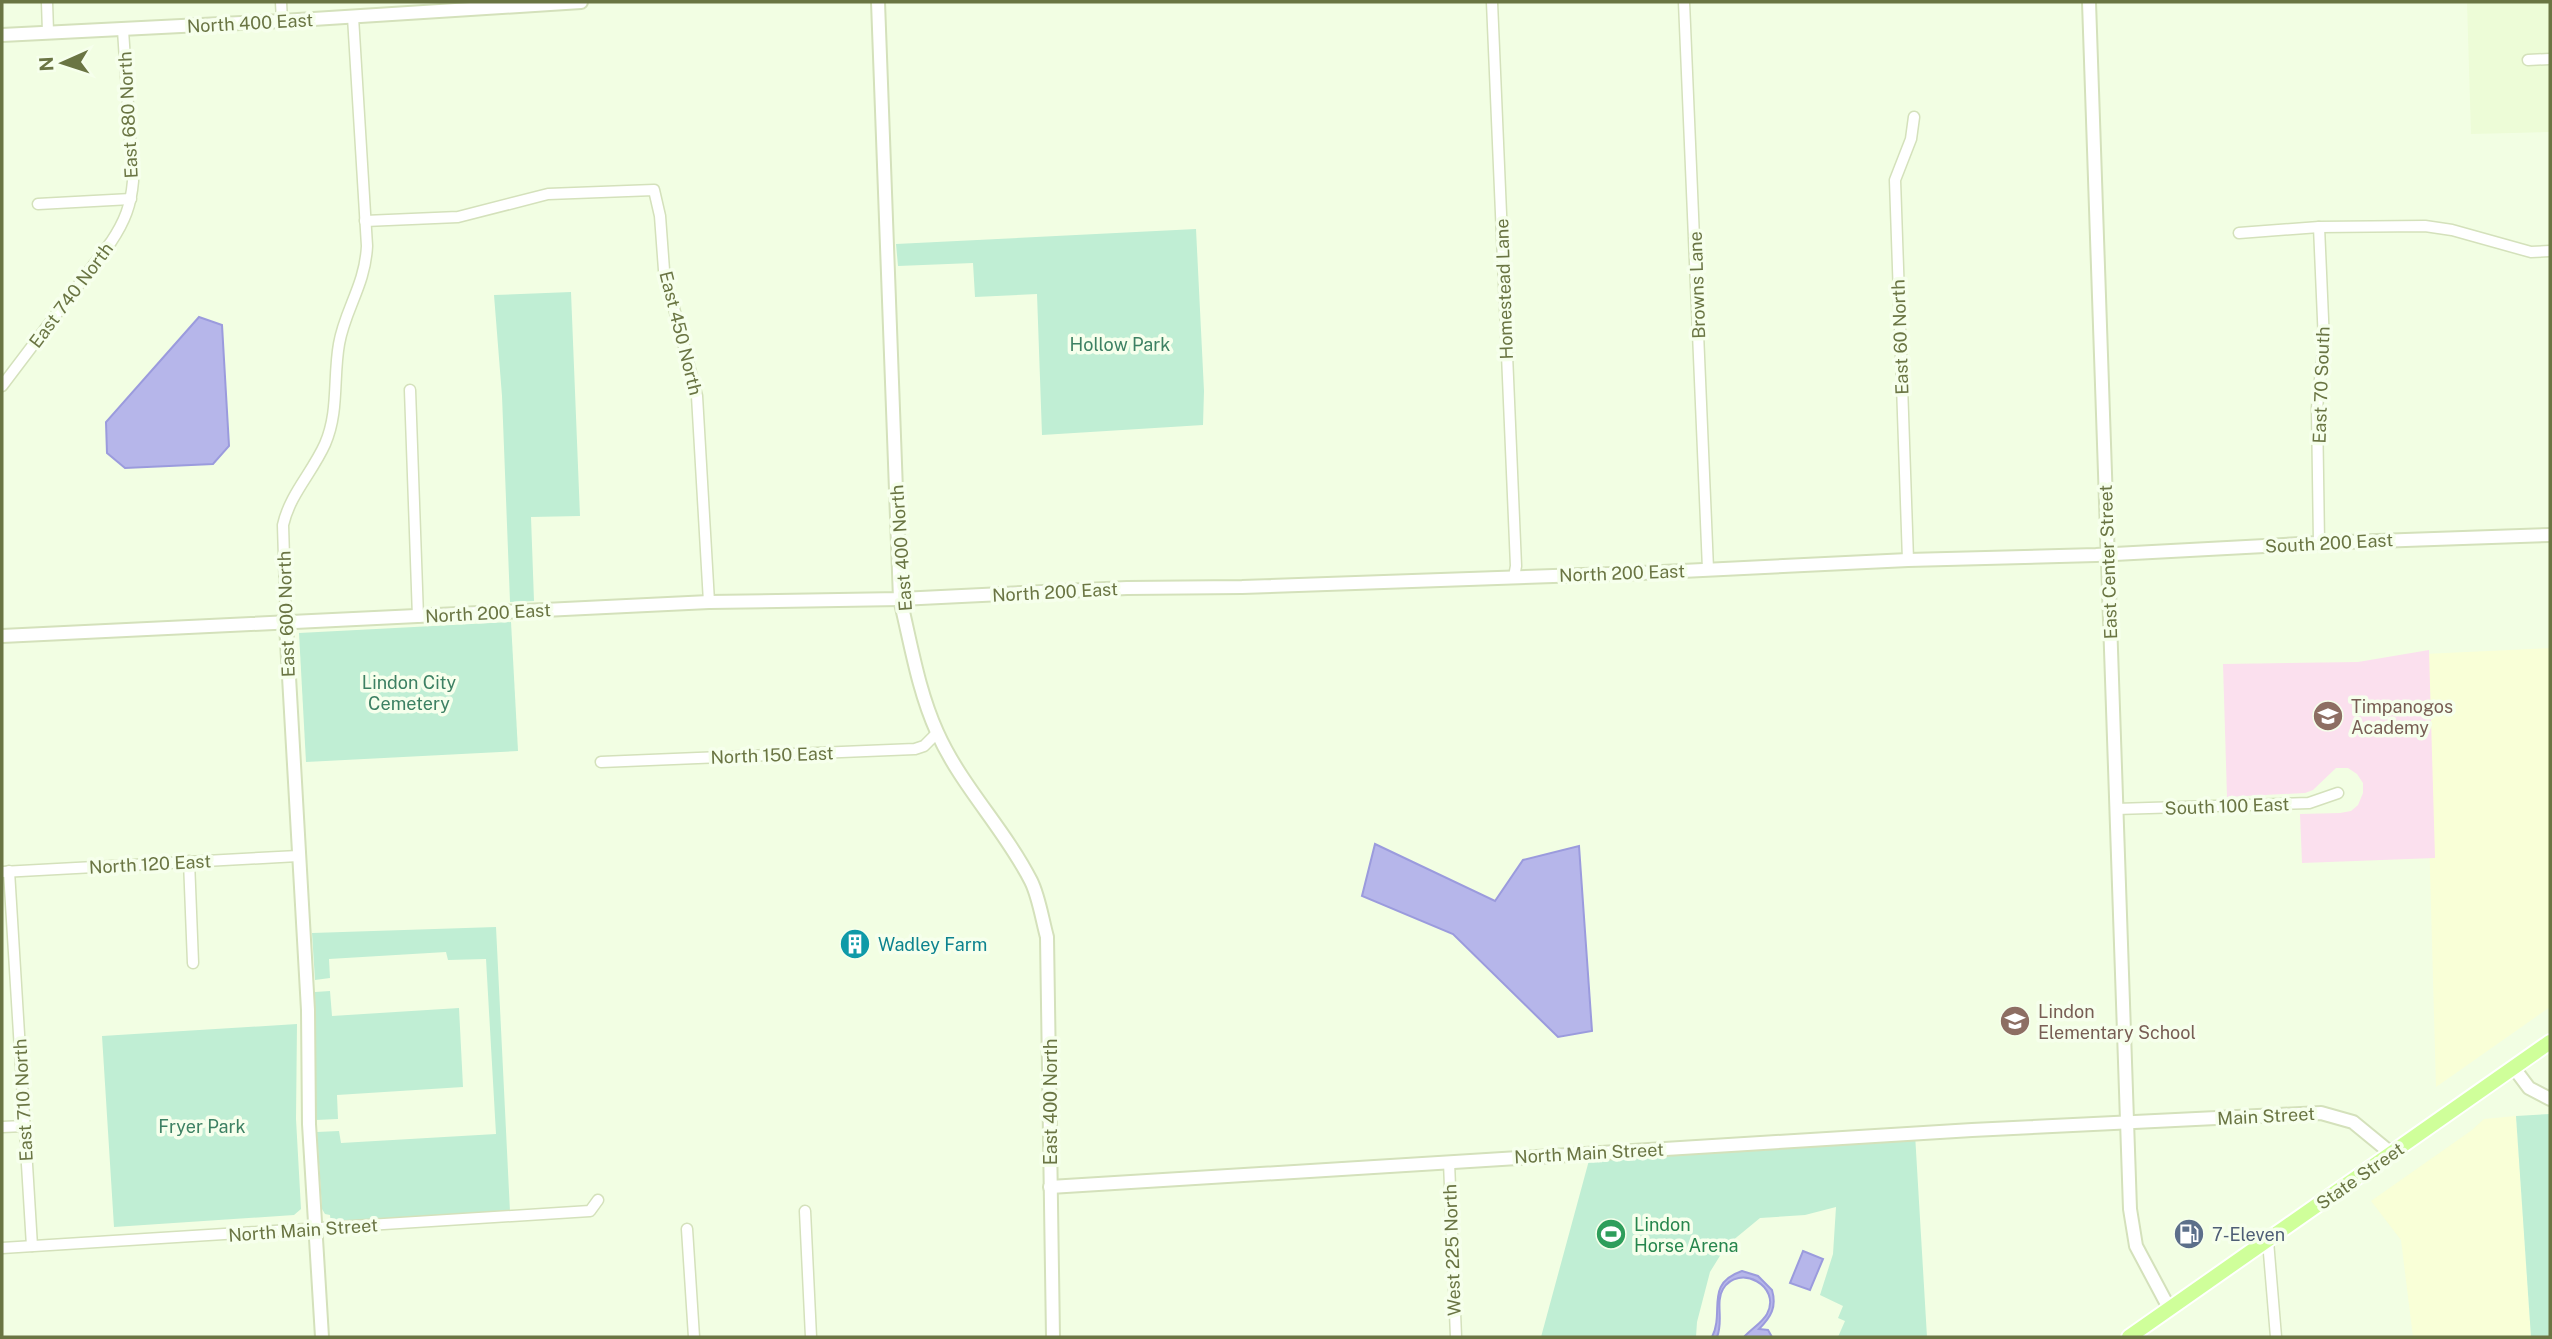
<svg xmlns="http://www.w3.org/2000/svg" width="2552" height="1339" font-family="'Public Sans',sans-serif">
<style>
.residential{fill:#edfcd7}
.commercial{fill:#f9ffd7}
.education{fill:#fbe0ee}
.green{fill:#c0eed4}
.water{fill:#b6b6ea;stroke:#9b9bdd;stroke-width:2}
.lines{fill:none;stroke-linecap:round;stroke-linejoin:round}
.minor-casing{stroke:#d4e1bb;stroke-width:13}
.tertiary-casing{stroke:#d4e1bb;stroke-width:16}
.primary-casing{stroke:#fff;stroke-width:18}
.minor{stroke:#fff;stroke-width:10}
.tertiary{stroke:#fff;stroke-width:12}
.primary{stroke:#cfff9a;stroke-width:14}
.labels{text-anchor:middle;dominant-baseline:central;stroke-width:7;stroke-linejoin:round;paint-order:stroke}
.street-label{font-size:18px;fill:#6a7543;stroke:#f6ffec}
.park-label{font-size:18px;fill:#3d8163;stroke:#f6ffec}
.education-label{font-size:18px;fill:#785e54;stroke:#f6ffec;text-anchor:start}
.culture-label{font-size:18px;fill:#0d838f;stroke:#f6ffec;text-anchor:start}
.leisure-label{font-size:18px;fill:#27864d;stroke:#f6ffec;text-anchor:start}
.service-label{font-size:18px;fill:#4e5e75;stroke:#f6ffec;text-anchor:start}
</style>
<rect width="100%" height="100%" fill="#f2fee3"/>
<!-- residential -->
<path class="residential" d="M 2467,2 L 2550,2 L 2550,132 L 2471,134 Z"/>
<!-- commercial -->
<g class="commercial">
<path d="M 2550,648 L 2550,1007 L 2436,1087 L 2424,654 Z"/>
<path d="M 2516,1116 L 2531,1337 L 2413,1337 L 2401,1240 L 2371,1201 L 2472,1130 L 2484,1119 Z"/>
</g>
<!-- education -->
<path class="education" d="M 2429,650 L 2435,858 L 2302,863 L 2300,814 L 2340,813 L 2351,811 L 2358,805 L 2363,793 L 2363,783 L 2357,774 L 2348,768 L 2336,768 L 2313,790 L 2305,793 L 2227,797 L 2223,664 L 2358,662 Z"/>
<!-- green -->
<g class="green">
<path d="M 1196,229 L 1204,391 L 1203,425 L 1042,435 L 1037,294 L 975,297 L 973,263 L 898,266 L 896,244 Z"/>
<path d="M 571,292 L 580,516 L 531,517 L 534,601 L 510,602 L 502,396 L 494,295 Z"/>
<path d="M 511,622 L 518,751 L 306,762 L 299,633 Z"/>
<path d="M 496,927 L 510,1212 L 331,1224 L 330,1215 L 325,1214 L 322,1209 L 317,1132 L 339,1131 L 341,1143 L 496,1134 L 486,959 L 448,960 L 446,952 L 329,959 L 330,978 L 315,980 L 312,933 Z"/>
<path d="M 330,991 L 332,1016 L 459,1008 L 463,1087 L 337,1095 L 338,1119 L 316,1120 L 315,992 Z"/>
<path d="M 297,1024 L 296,1119 L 301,1209 L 294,1215 L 114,1227 L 102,1036 Z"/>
<path d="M 2550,1114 L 2550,1337 L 2531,1337 L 2516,1116 Z"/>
<path d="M 1915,1134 L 1927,1337 L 1838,1337 L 1845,1321 L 1838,1318 L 1843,1306 L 1820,1295 L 1833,1254 L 1836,1207 L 1805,1215 L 1760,1218 L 1726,1246 L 1710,1272 L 1697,1322 L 1696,1337 L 1541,1337 L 1591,1153 Z"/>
</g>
<!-- water -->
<g class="water">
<path d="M 199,317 L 222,325 L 229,446 L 213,464 L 125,468 L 107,453 L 106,422 Z"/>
<path d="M 1375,844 L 1495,901 L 1523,860 L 1579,846 L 1592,1031 L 1558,1037 L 1453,934 L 1362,896 Z"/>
<path d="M 1803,1251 L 1823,1259 L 1810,1290 L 1790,1283 Z"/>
<path d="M 1742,1271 L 1758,1276 L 1772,1290 C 1777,1307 1771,1317 1759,1329 L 1768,1330 L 1772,1337 L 1744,1337 C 1751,1329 1762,1323 1767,1314 C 1782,1286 1739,1263 1723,1289 C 1715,1302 1724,1321 1717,1337 L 1712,1337 C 1725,1311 1704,1284 1742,1271 Z"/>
</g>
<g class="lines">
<!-- minor casing -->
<g class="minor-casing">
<g id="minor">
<path d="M 47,2 L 48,32"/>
<path d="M 281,2 L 282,21"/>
<path d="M 1492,2 L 1516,566 L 1514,577"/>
<path d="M 1684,2 L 1708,569"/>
<path d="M 2528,60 L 2550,59"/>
<path d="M 38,204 L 131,199"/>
<path d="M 365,221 L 458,217 L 548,194 L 654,190 L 660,216 L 664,270 L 697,396 L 709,602"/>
<path d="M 2239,233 L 2319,227 L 2425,226 L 2452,230 L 2531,252 L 2550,251"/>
<path d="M 2,386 L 111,242 C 125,221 131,205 133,181 L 123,30"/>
<path d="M 410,390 L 418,617"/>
<path d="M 2319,543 L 2317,408 L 2324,342 L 2319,227"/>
<path d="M 1908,560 L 1895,180 L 1911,139 L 1914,117"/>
<path d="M 286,624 L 283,525 C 290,494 312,473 325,444 C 339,412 333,378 339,344 C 345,309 365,286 367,246 L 353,17"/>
<path d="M 601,762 L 915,749 L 924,746 L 937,733"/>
<path d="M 2116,809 L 2309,803 L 2338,793"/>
<path d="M 189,861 L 193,963"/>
<path d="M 9,871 L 32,1246"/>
<path d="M 2,872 L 298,856"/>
<path d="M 2,1127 L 24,1126"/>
<path d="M 1449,1162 L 1456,1337"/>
<path d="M 805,1211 L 811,1337"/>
<path d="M 687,1229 L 694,1337"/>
<path d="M 2268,1241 L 2276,1337"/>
<path d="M 2,1248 L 590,1211 L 598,1200"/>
</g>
</g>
<!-- tertiary casing -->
<g class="tertiary-casing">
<g id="tertiary">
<path d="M 878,2 L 900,599 C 911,644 918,690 937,732 C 961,786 1004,828 1031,881 C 1039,897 1042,919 1047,937 L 1053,1337"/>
<path d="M 2089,2 L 2130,1209 L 2136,1246 L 2169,1308"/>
<path d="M 2,35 L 282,21 L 581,2"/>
<path d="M 286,624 L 308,1010 L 309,1124 L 322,1337"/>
<path d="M 2,636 L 709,602 L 900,599 L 1127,588 L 1242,587 L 1641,573 L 1908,560 L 2096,555 L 2319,543 L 2550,535"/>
<path d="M 2514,1068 L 2529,1088 L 2550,1099"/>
<path d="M 1050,1187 L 1972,1130 L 2321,1113 L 2353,1122 L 2392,1154"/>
</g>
</g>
<!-- primary casing -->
<g class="primary-casing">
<path id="primary" d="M 2129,1337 L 2550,1042"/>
</g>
<!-- minor -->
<use href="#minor" class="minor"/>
<!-- tertiary -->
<use href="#tertiary" class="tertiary"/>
<!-- primary -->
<use href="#primary" class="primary"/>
</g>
<!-- icons -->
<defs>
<g id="school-disc" transform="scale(1.575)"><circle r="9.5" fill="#8d6e63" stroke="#f6ffec"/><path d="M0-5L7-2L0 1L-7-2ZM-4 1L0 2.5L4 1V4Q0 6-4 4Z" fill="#fff"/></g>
<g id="building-disc" transform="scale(1.575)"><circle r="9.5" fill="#0f9aa8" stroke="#f6ffec"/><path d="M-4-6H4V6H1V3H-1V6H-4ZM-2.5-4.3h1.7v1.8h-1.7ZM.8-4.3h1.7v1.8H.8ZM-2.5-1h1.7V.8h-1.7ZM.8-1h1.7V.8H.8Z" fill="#fff"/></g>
<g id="stadium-disc" transform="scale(1.575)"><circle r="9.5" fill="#2e9e5b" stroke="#f6ffec"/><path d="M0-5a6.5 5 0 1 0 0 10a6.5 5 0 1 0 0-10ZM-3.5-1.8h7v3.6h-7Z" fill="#fff"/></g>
<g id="fuel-disc" transform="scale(1.575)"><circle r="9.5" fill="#5c6f8a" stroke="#f6ffec"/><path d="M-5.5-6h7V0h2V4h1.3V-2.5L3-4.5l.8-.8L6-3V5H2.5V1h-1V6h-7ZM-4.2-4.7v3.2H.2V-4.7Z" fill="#fff"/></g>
</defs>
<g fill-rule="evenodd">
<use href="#school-disc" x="2328" y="716"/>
<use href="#building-disc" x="855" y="944"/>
<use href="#school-disc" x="2015" y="1021"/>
<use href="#stadium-disc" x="1611" y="1234"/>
<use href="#fuel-disc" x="2189" y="1234"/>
</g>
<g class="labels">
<!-- street labels -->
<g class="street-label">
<text transform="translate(250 23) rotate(-3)">North 400 East</text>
<text transform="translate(128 115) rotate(-93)">East 680 North</text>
<text transform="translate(1697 285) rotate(-92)">Browns Lane</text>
<text transform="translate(1504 289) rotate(-92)">Homestead Lane</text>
<text transform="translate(71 295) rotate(-53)">East 740 North</text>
<text transform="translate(681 333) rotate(76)">East 450 North</text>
<text transform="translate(1900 337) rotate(-92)">East 60 North</text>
<text transform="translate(2321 385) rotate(-88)">East 70 South</text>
<text transform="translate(2329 543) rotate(-3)">South 200 East</text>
<text transform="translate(901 548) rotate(-94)">East 400 North</text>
<text transform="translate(2108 562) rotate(-92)">East Center Street</text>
<text transform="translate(1622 573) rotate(-2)">North 200 East</text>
<text transform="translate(1055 592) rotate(-3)">North 200 East</text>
<text transform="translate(488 613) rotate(-3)">North 200 East</text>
<text transform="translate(286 614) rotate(-92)">East 600 North</text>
<text transform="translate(772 755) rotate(-2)">North 150 East</text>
<text transform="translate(2227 806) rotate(-2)">South 100 East</text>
<text transform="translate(150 864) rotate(-3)">North 120 East</text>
<text transform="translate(23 1100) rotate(-93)">East 710 North</text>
<text transform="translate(1050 1102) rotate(-90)">East 400 North</text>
<text transform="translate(2266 1116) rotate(-3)">Main Street</text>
<text transform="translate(1589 1153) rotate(-3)">North Main Street</text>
<text transform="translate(2360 1176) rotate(-35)">State Street</text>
<text transform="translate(303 1230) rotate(-4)">North Main Street</text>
<text transform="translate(1452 1250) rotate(-92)">West 225 North</text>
</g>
<!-- park labels -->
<g class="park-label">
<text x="1120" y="344">Hollow Park</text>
<text x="409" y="682">Lindon City<tspan x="409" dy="21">Cemetery</tspan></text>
<text x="202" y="1126">Fryer Park</text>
</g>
<!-- education labels -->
<g class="education-label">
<text x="2351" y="706">Timpanogos<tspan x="2351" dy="21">Academy</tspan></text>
<text x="2038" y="1011">Lindon<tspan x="2038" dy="21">Elementary School</tspan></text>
</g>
<!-- culture labels -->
<g class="culture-label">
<text x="878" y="944">Wadley Farm</text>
</g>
<!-- leisure labels -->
<g class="leisure-label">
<text x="1634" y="1224">Lindon<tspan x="1634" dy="21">Horse Arena</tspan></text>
</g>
<!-- service labels -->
<g class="service-label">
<text x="2212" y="1234">7-Eleven</text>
</g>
</g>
<!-- border -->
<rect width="2552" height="1339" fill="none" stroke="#6a7543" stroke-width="7"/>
<!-- north arrow -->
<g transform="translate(63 63) rotate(267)" stroke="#f6ffec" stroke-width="5" paint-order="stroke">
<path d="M0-5L12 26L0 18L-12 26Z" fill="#6a7543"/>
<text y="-10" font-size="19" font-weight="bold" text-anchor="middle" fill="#6a7543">N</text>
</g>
</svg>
